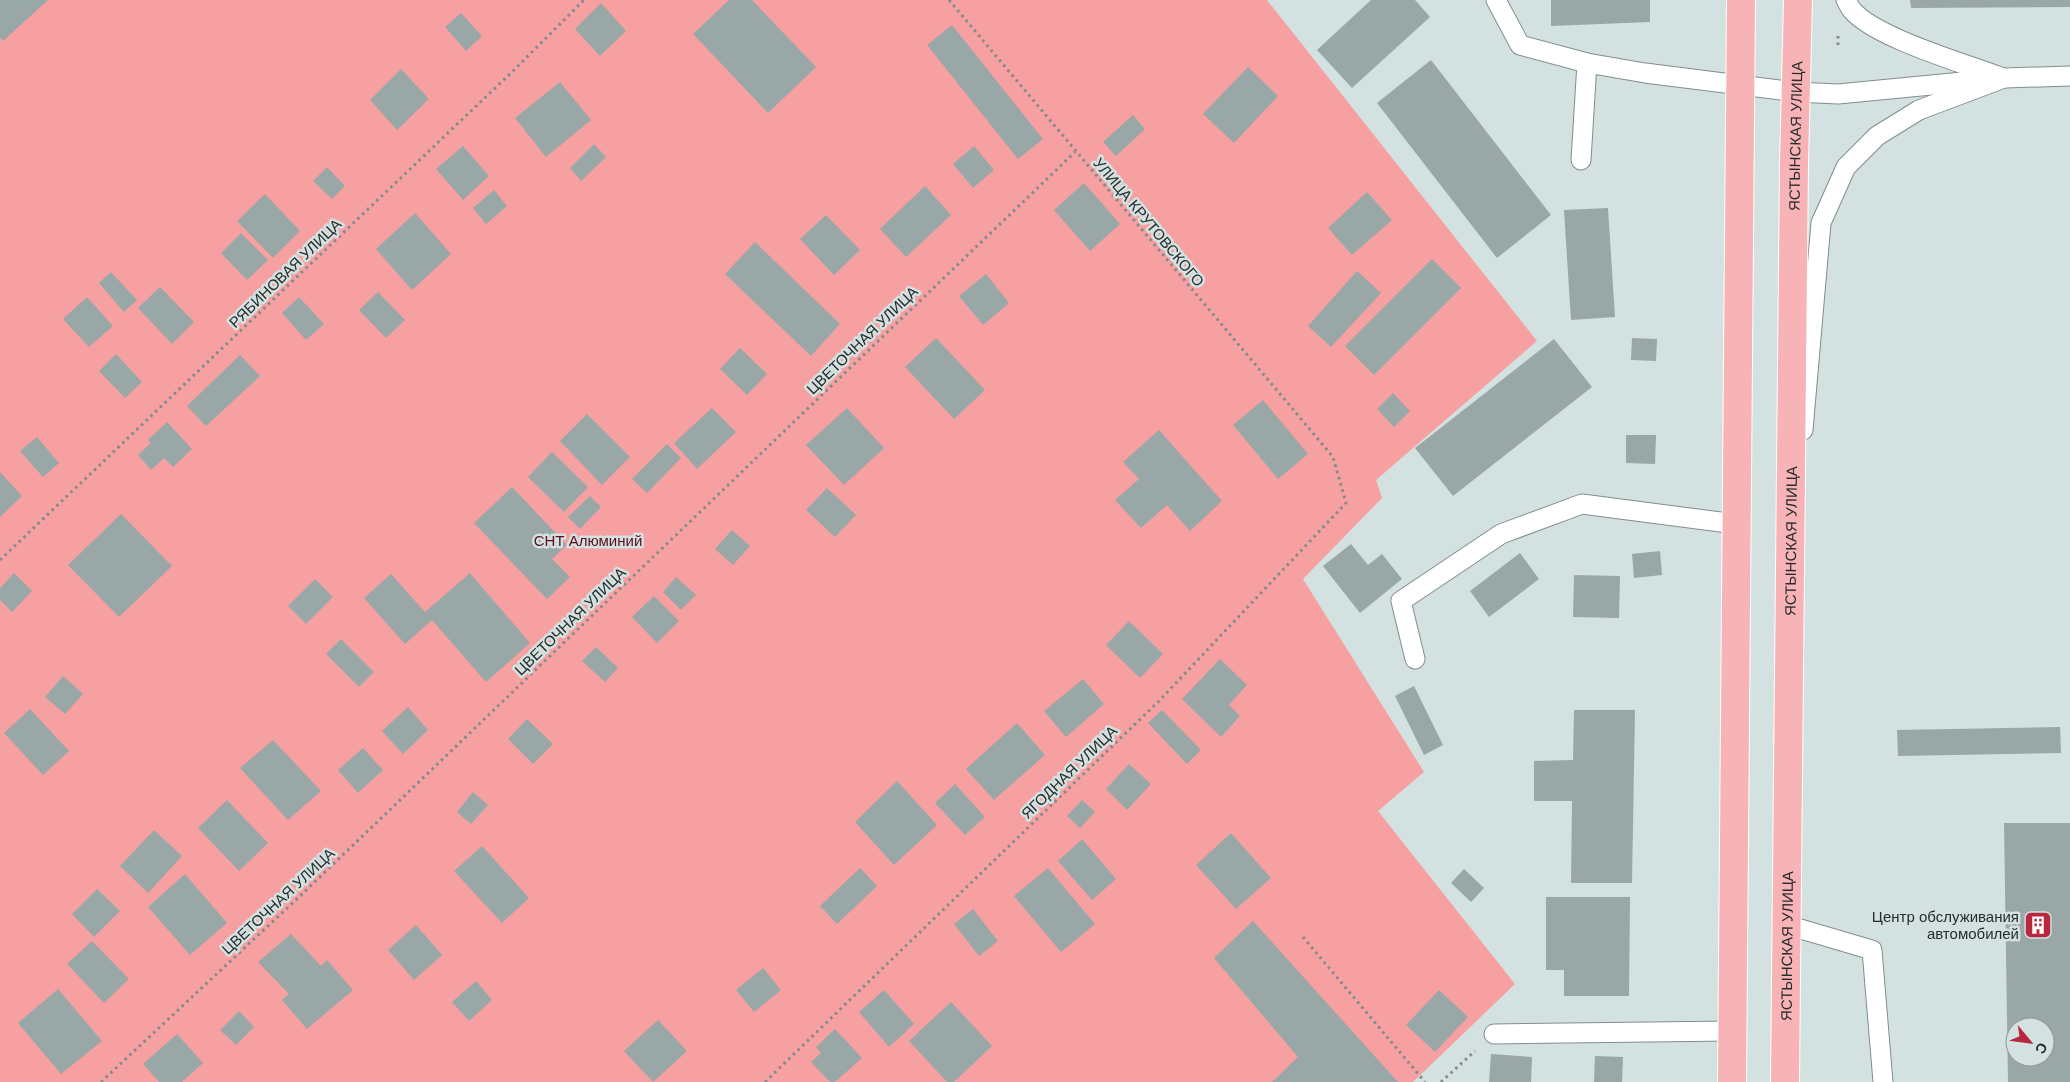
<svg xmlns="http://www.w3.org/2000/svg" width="2070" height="1082" font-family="Arial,sans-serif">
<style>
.green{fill:#f7a0a2}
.building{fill:#99a7a6;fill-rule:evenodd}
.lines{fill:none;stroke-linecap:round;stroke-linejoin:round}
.service-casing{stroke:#808e8d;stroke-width:21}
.primary-casing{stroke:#fff;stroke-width:30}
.path{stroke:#808b89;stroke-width:3;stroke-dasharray:2.5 4;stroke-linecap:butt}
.service{stroke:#fff;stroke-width:19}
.primary{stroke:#f7b3b6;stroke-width:28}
.labels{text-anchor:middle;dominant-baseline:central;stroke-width:5;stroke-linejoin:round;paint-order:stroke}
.street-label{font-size:15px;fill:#262c2b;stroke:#d3e2e0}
.park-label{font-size:15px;fill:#5e0d1b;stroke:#d3e2e0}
.poi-label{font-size:15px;fill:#262c2b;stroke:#d3e2e0;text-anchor:end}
</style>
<rect width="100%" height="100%" fill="#d3e2e0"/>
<!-- green -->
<path class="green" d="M 0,0 L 1267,0 L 1537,341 L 1376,480 L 1382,498 L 1303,579 L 1424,772 L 1378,811 L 1515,984 L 1413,1082 L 0,1082 Z"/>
<!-- building -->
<g class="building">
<path d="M 0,0 L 48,0 L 3,41 L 0,38 Z"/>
<path d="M 729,0 L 752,0 L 816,67 L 768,113 L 693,34 Z"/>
<path d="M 1371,0 L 1415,0 L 1430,17 L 1352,88 L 1317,50 Z"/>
<path d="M 1551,0 L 1650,0 L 1650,22 L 1551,26 Z"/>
<path d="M 1910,0 L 2070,0 L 2070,7 L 1911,8 Z"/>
<path d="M 601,3 L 626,31 L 600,56 L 575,29 Z"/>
<path d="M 461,13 L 482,36 L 466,51 L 445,27 Z"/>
<path d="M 952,25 L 1043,139 L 1018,159 L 927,45 Z"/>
<path d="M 1431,60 L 1551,215 L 1497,258 L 1377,103 Z"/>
<path d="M 1248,67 L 1278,96 L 1234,143 L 1203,114 Z"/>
<path d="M 401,69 L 429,99 L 397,130 L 370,100 Z"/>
<path d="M 560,82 L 591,120 L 546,157 L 515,118 Z"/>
<path d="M 1133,115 L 1145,129 L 1116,156 L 1103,142 Z"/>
<path d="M 594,144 L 606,157 L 581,181 L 570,168 Z"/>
<path d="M 463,146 L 489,176 L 463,200 L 436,169 Z"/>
<path d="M 974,146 L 994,170 L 973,188 L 953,164 Z"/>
<path d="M 327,167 L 345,186 L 332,199 L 313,181 Z"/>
<path d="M 1084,183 L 1120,224 L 1090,251 L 1054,210 Z"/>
<path d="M 925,186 L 951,215 L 906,257 L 880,229 Z"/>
<path d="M 494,190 L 507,206 L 486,224 L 473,208 Z"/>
<path d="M 1367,192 L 1392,220 L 1352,255 L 1328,228 Z"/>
<path d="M 265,194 L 300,231 L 273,258 L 237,221 Z"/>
<path d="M 1608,208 L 1615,317 L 1571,320 L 1564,210 Z"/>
<path d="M 415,213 L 451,254 L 412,290 L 376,249 Z"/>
<path d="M 826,215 L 860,250 L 834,275 L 800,239 Z"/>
<path d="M 241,233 L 268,260 L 247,280 L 221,253 Z"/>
<path d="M 755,242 L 840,324 L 811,356 L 725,274 Z"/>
<path d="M 1432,259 L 1461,288 L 1374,375 L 1345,346 Z"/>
<path d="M 1357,271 L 1381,293 L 1331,347 L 1308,326 Z"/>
<path d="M 111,272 L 137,300 L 124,312 L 99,283 Z"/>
<path d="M 986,274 L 1009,303 L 983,325 L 959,296 Z"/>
<path d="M 160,287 L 194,322 L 172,344 L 138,308 Z"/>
<path d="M 378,292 L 405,320 L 386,338 L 359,310 Z"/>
<path d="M 87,297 L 113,326 L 89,347 L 63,319 Z"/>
<path d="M 299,297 L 324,324 L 306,340 L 282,313 Z"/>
<path d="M 936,338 L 985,390 L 954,419 L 905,367 Z"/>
<path d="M 1632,338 L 1657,339 L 1656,361 L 1631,360 Z"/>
<path d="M 1554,339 L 1592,387 L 1453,496 L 1415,448 Z"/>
<path d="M 740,348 L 767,374 L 747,395 L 720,369 Z"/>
<path d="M 116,354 L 142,382 L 125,398 L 99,371 Z"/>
<path d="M 240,355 L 260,376 L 206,426 L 187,406 Z"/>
<path d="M 1393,393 L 1410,411 L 1394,427 L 1377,409 Z"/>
<path d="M 1263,400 L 1308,454 L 1278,479 L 1233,425 Z"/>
<path d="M 712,408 L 736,432 L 697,469 L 674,443 Z"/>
<path d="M 847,408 L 884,448 L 844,485 L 806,445 Z"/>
<path d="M 587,414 L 630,457 L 602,485 L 560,441 Z"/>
<path d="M 167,422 L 192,449 L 173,467 L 164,458 L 151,470 L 138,455 L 151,443 L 148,440 Z"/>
<path d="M 1159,430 L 1222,501 L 1190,531 L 1167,505 L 1141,528 L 1115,500 L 1139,479 L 1123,462 Z"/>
<path d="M 1626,435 L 1656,435 L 1655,464 L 1626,463 Z"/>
<path d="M 37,437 L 59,463 L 43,477 L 20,451 Z"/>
<path d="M 667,444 L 681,458 L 647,493 L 632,479 Z"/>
<path d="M 552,452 L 588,487 L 564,512 L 528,477 Z"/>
<path d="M 0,472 L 22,496 L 0,517 Z"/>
<path d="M 512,487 L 567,545 L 552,559 L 570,577 L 547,599 L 474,523 Z"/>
<path d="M 827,488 L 856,515 L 835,537 L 806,510 Z"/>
<path d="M 590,496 L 601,507 L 580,529 L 568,517 Z"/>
<path d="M 121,514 L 172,566 L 119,617 L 68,565 Z"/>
<path d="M 732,530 L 750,546 L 733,565 L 715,549 Z"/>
<path d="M 1351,544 L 1368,565 L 1382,554 L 1402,579 L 1360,613 L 1323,566 Z"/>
<path d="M 1660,551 L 1662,575 L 1634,578 L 1632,554 Z"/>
<path d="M 1520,553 L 1539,579 L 1489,617 L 1470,591 Z"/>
<path d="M 14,573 L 32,591 L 12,612 L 0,600 L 0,588 Z"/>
<path d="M 470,573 L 530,643 L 486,682 L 432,620 L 405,644 L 364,598 L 391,574 L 425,612 Z"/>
<path d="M 1574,575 L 1620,576 L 1619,618 L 1573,617 Z"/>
<path d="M 676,577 L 696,595 L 681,610 L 663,592 Z"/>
<path d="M 315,579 L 333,597 L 306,624 L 288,606 Z"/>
<path d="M 654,596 L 679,621 L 657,643 L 632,617 Z"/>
<path d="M 1129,621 L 1163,654 L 1140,678 L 1106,645 Z"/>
<path d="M 341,639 L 374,672 L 359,687 L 326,654 Z"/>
<path d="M 596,647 L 618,668 L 605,682 L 582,661 Z"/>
<path d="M 1220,659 L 1247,685 L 1229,705 L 1240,716 L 1221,737 L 1182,699 Z"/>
<path d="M 63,676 L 83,694 L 65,714 L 45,697 Z"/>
<path d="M 1083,679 L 1104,704 L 1066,737 L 1044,711 Z"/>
<path d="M 1414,686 L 1443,745 L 1424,755 L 1395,696 Z"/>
<path d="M 408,707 L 428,730 L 403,754 L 382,731 Z"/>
<path d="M 30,709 L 69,751 L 43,775 L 4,733 Z"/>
<path d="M 1162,710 L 1201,750 L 1187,764 L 1148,723 Z"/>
<path d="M 1574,710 L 1635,710 L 1632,883 L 1571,883 L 1572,801 L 1534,801 L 1534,761 L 1573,760 Z"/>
<path d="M 527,719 L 553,744 L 533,764 L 508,739 Z"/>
<path d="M 1017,723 L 1045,755 L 994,800 L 966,769 Z"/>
<path d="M 2060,727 L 2061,753 L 1898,756 L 1897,730 Z"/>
<path d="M 273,740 L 321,791 L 288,820 L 240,768 Z"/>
<path d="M 363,748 L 383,770 L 358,793 L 338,770 Z"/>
<path d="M 1129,764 L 1151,784 L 1127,810 L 1106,789 Z"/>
<path d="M 897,781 L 937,825 L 894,865 L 855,822 Z"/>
<path d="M 955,784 L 985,817 L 965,835 L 935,803 Z"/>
<path d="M 473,792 L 488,805 L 471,824 L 457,812 Z"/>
<path d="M 227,800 L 268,843 L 239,871 L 198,828 Z"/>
<path d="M 1082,800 L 1095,812 L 1080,828 L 1067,816 Z"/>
<path d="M 2004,823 L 2070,823 L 2070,1082 L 2008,1082 ZM 2015,1027 L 2045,1027 L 2045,1057 L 2015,1057 Z"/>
<path d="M 154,830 L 182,856 L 148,893 L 120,866 Z"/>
<path d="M 1231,833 L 1271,878 L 1236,909 L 1196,865 Z"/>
<path d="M 1082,839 L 1116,879 L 1092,900 L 1058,861 Z"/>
<path d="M 482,846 L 529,898 L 502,923 L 454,871 Z"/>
<path d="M 860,868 L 877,886 L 837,924 L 820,906 Z"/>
<path d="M 1048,868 L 1095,924 L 1061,952 L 1014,896 Z"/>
<path d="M 1464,869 L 1484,888 L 1471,902 L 1451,883 Z"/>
<path d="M 185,874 L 227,923 L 190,955 L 148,907 Z"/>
<path d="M 97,889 L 120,911 L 94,937 L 72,914 Z"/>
<path d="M 1546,897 L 1630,897 L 1629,996 L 1564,996 L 1564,970 L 1546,970 Z"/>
<path d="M 973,909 L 998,941 L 979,956 L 954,924 Z"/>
<path d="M 1253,921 L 1398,1082 L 1272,1082 L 1298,1057 L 1214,958 Z"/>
<path d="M 416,925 L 442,955 L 414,980 L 388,950 Z"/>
<path d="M 291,934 L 321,966 L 327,960 L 353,990 L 307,1029 L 282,1000 L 289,994 L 258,962 Z"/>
<path d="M 92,941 L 129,979 L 104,1003 L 67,964 Z"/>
<path d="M 763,968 L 781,990 L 754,1012 L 736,990 Z"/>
<path d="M 476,981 L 492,1000 L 469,1021 L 452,1002 Z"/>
<path d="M 58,989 L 102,1041 L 61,1074 L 18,1023 Z"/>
<path d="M 884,990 L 914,1024 L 889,1047 L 859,1012 Z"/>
<path d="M 1439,990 L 1468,1017 L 1435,1052 L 1406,1025 Z"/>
<path d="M 951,1002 L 992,1046 L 954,1082 L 947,1082 L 909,1041 Z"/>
<path d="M 239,1011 L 254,1027 L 236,1045 L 220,1030 Z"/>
<path d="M 658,1020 L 687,1051 L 653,1082 L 624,1051 Z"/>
<path d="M 835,1029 L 862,1058 L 835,1082 L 830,1082 L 811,1062 L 821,1053 L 816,1047 Z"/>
<path d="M 177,1034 L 203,1063 L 182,1082 L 159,1082 L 143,1064 Z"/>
<path d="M 1491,1054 L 1532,1057 L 1531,1082 L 1489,1082 Z"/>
<path d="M 1595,1056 L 1623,1057 L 1622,1082 L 1594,1082 Z"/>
</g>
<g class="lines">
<!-- service casing -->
<g class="service-casing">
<g id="service">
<path d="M 1496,0 L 1520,45 L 1587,63 L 1645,73 L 1796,92 L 1838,94 L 2004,78 L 2070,76"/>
<path d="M 1846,0 C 1848,3 1850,8 1852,10 C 1874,37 1963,63 1998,76"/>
<path d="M 1581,160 L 1587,63"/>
<path d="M 1803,430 L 1821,223 L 1846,167 L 1877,136 L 1919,110 L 2004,78"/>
<path d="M 1415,659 L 1401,601 L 1501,534 L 1582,504 L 1736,524"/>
<path d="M 1787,925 L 1872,950 L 1883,1082"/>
<path d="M 1494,1034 L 1732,1031"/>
</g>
</g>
<!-- primary casing -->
<g class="primary-casing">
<g id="primary">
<path d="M 1732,1082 L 1741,0"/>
<path id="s1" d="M 1785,1082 L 1794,163 L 1798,0"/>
</g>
</g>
<!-- path -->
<g class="path">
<path d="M 1838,45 L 1838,34"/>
<path d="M 0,560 L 515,69 L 584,0"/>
<path d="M 1303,937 L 1425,1082"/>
<path d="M 101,1082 L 299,897 L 1075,152"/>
<path d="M 765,1082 L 1158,702 L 1346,503 L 1333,457 L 949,0"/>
<path d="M 1441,1082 L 1475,1051"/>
</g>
<!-- service -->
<use href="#service" class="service"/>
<!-- primary -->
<use href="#primary" class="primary"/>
</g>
<!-- icons -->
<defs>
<g id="building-square" transform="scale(1.4375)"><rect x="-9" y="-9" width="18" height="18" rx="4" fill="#b8273e" stroke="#d3e2e0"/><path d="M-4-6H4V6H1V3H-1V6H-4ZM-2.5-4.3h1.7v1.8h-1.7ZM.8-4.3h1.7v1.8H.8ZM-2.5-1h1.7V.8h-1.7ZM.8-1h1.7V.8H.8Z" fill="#fff"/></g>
</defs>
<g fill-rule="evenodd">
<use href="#building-square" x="2038" y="925"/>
</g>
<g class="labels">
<!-- street labels -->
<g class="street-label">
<text stroke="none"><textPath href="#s1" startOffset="946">ЯСТЫНСКАЯ УЛИЦА</textPath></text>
<text transform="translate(1149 222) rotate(50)">УЛИЦА КРУТОВСКОГО</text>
<text transform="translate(285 273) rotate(-44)">РЯБИНОВАЯ УЛИЦА</text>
<text transform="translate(862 340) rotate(-44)">ЦВЕТОЧНАЯ УЛИЦА</text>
<text stroke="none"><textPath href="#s1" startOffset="541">ЯСТЫНСКАЯ УЛИЦА</textPath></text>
<text transform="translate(570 621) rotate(-44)">ЦВЕТОЧНАЯ УЛИЦА</text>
<text transform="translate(1069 772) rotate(-44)">ЯГОДНАЯ УЛИЦА</text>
<text transform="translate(278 901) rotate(-43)">ЦВЕТОЧНАЯ УЛИЦА</text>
<text stroke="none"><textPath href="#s1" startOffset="136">ЯСТЫНСКАЯ УЛИЦА</textPath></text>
</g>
<!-- park labels -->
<g class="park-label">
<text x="588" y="540">СНТ Алюминий</text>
</g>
<!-- poi labels -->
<g class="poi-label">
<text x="2019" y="916">Центр обслуживания<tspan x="2019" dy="17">автомобилей</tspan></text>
</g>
</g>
<!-- north arrow -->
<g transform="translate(2030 1042) rotate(119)"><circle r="24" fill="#d3e2e0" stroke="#8e9998"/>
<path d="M0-4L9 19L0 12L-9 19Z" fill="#b8273e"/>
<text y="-8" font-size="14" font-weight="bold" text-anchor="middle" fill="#262c2b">С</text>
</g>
</svg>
